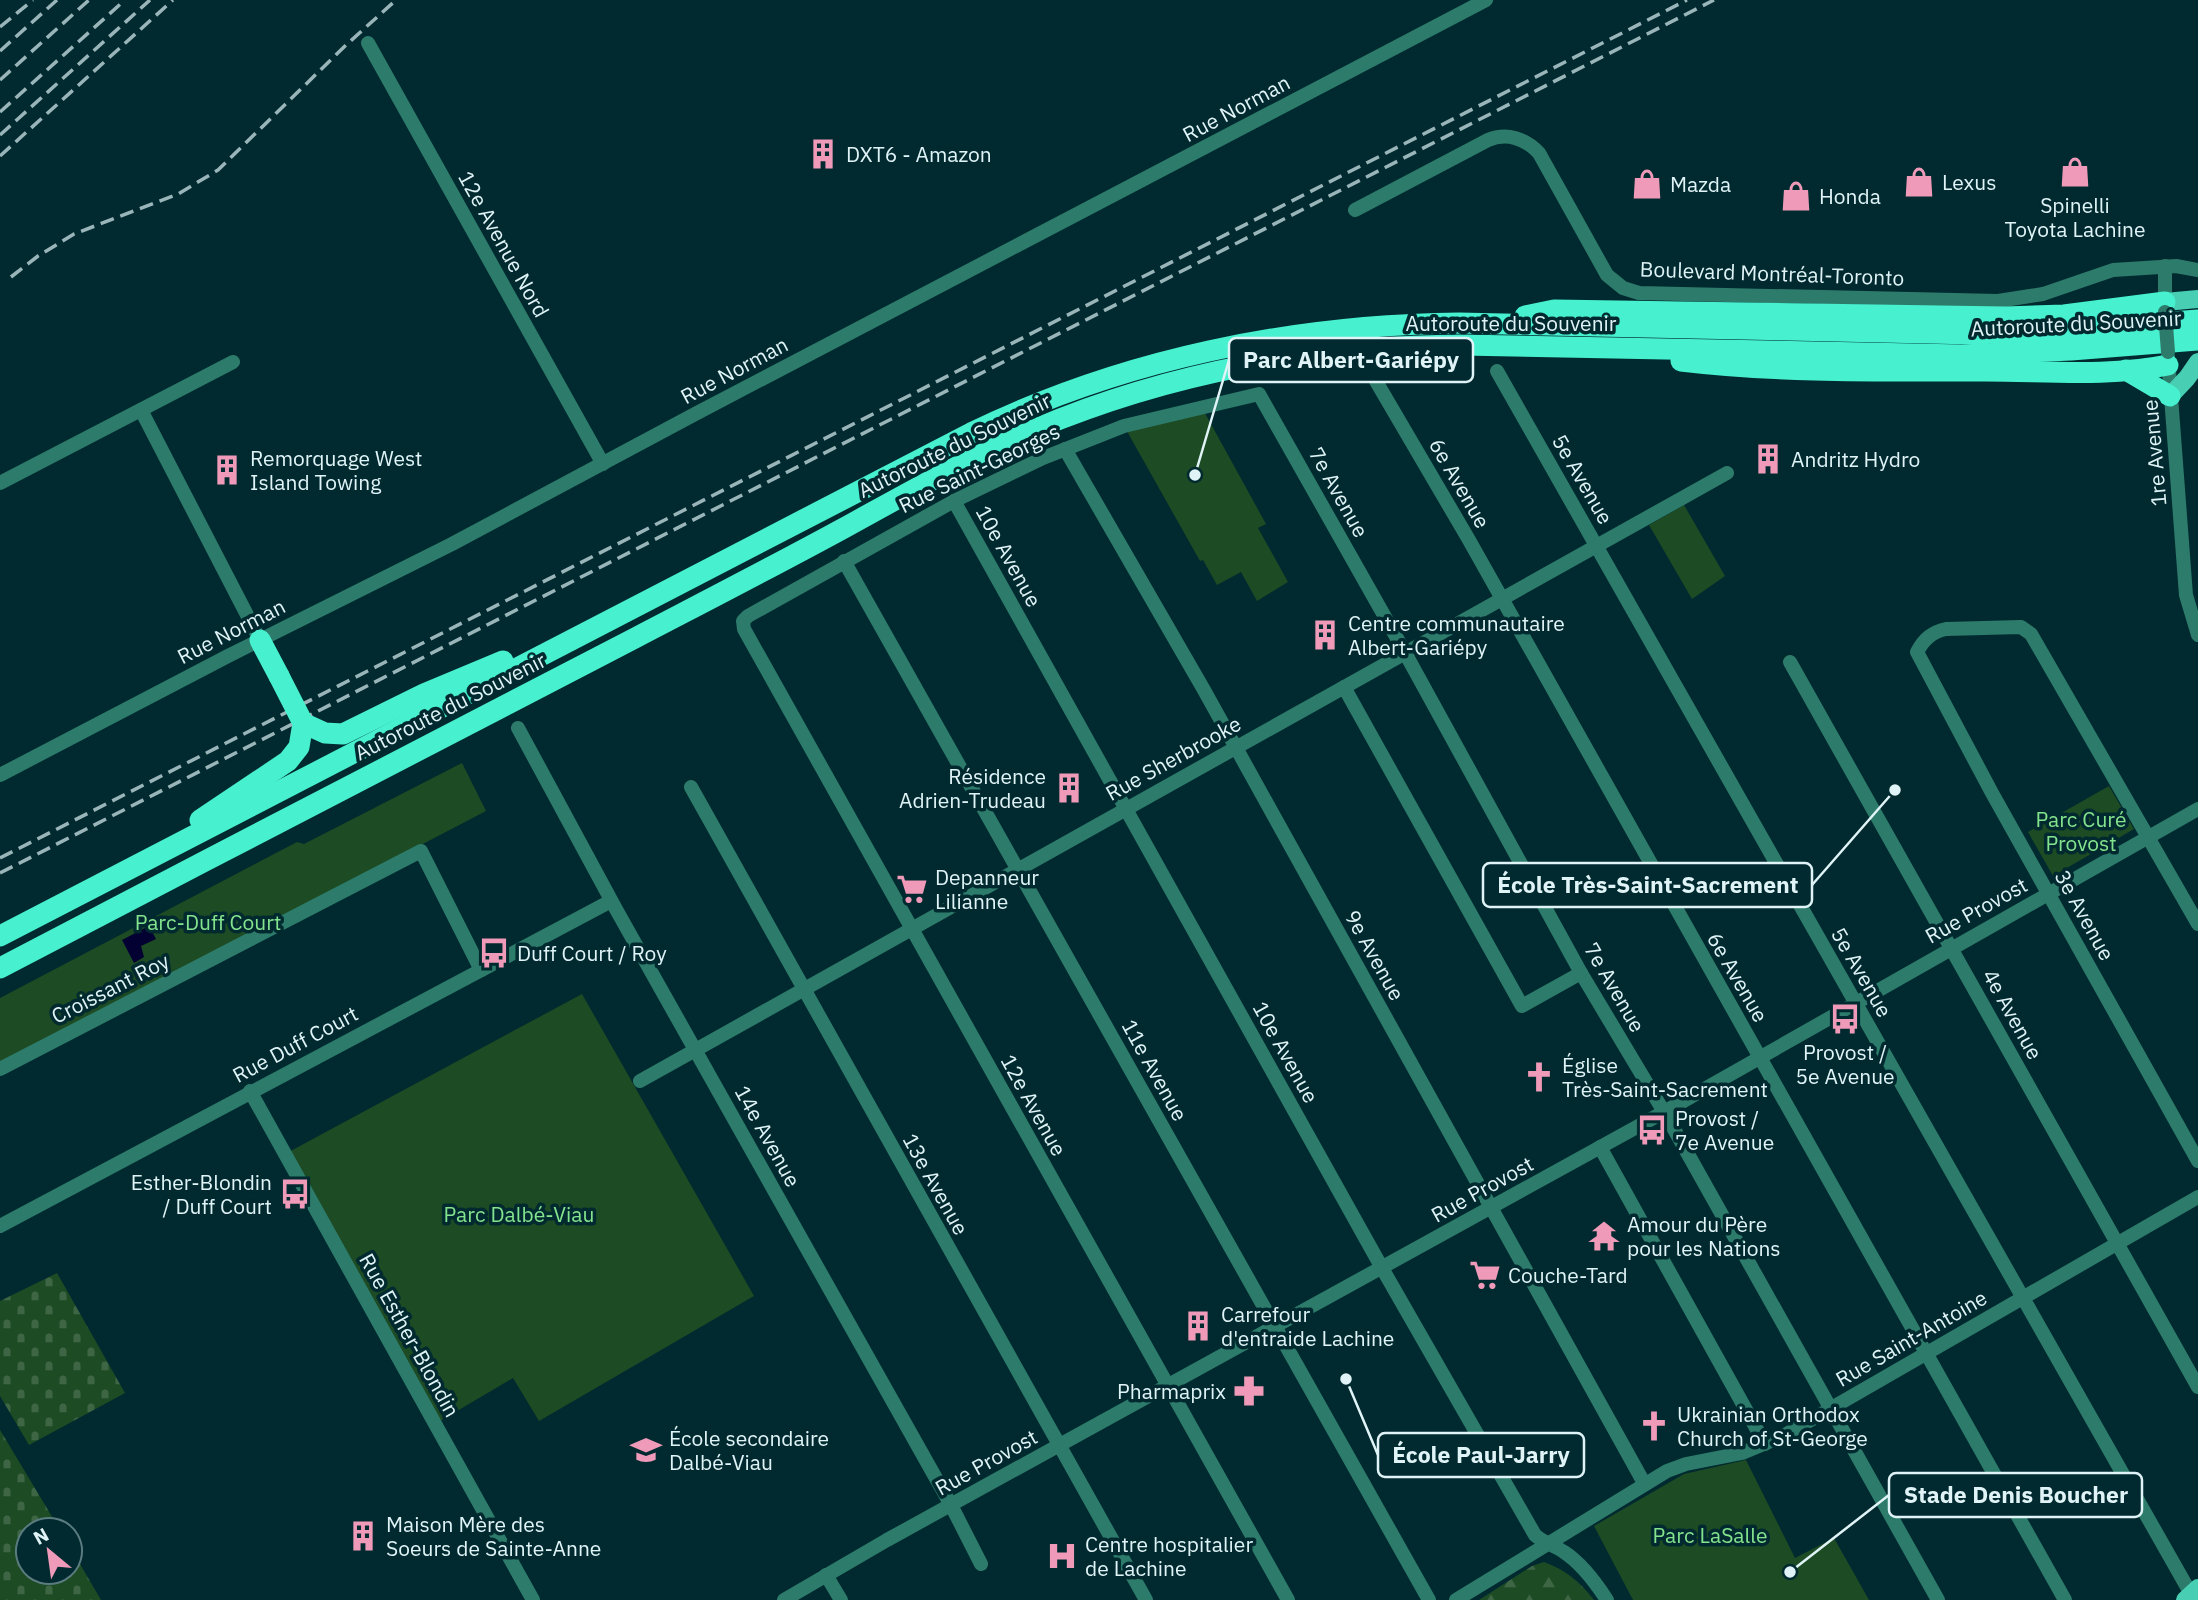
<svg xmlns="http://www.w3.org/2000/svg" width="2198" height="1600" font-family="'IBM Plex Sans',sans-serif">
<style>
.green{fill:#1d4b24}
.forest{fill:url(#forest-firs)}
.cemetery{fill:url(#cemetery-stones)}
.water{fill:#020132}
.lines{fill:none;stroke-linecap:round;stroke-linejoin:round}
.minor{stroke:#2d7b6b;stroke-width:14}
.major{stroke:#48ceb3;stroke-width:18}
.highway{stroke:#47f0cf;stroke-width:21}
.rail{stroke:#9ab5b9;stroke-width:3.5;stroke-dasharray:14 7;stroke-linecap:butt}
.minor-bridge{stroke:#2d7b6b;stroke-width:14}
.highway-bridge{stroke:#47f0cf;stroke-width:21}
.labels{text-anchor:middle;dominant-baseline:central;stroke-width:7;stroke-linejoin:round;paint-order:stroke}
.street-label{font-size:21px;fill:#e0f4f7;stroke:#002a2f}
.poi-label{font-size:21px;fill:#e0f4f7;stroke:#002a2f;text-anchor:start}
.park-label{font-size:21px;fill:#84e48e;stroke:#002a2f}
.leader{fill:none;stroke:#e0f4f7;stroke-width:2.5}
.callout-dot{fill:#e0f4f7;stroke:#002a2f;stroke-width:2.5}
.callout{fill:#002a2f;stroke:#e0f4f7;stroke-width:2.5}
.callout-label{font-size:23px;text-anchor:middle;font-weight:bold;fill:#e0f4f7}
</style>
<defs>
<pattern id="forest-firs" width="22" height="20" patternUnits="userSpaceOnUse" patternTransform="scale(1.75)"><rect width="22" height="20" fill="#1d4b24"/><path d="M5 1l3.5 6h-7zM16 11l3.5 6h-7z" fill="#3e6645"/></pattern>
<pattern id="cemetery-stones" width="16" height="16" patternUnits="userSpaceOnUse" patternTransform="scale(1.75)"><rect width="16" height="16" fill="#1d4b24"/><path d="M2 7V4a2 2 0 0 1 4 0v3zM10 15v-3a2 2 0 0 1 4 0v3z" fill="#3e6645"/></pattern>
</defs>
<rect width="100%" height="100%" fill="#002a2f"/>
<!-- green -->
<g class="green">
<path d="M 1201,406 L 1266,524 L 1258,528 L 1288,582 L 1257,601 L 1241,572 L 1217,585 L 1203,560 L 1200,561 L 1124,426 Z"/>
<path d="M 1684,505 L 1725,576 L 1692,599 L 1649,525 Z"/>
<path d="M 462,763 L 486,811 L 0,1065 L 0,998 L 297,842 L 304,844 Z"/>
<path d="M 2109,786 L 2134,829 L 2053,876 L 2028,832 Z"/>
<path d="M 582,994 L 754,1296 L 539,1421 L 513,1378 L 435,1424 L 285,1154 Z"/>
<path d="M 1746,1460 L 1795,1558 L 1834,1538 L 1869,1600 L 1633,1600 L 1594,1526 L 1684,1474 Z"/>
</g>
<!-- forest -->
<path class="forest" d="M 1544,1562 C 1566,1570 1580,1582 1594,1600 L 1479,1600 L 1532,1566 Z"/>
<!-- cemetery -->
<g class="cemetery">
<path d="M 57,1273 L 125,1393 L 29,1445 L 0,1396 L 0,1301 Z"/>
<path d="M 0,1430 L 60,1530 L 28,1530 L 28,1572 L 70,1572 L 70,1547 L 101,1600 L 0,1600 Z"/>
</g>
<!-- water -->
<path class="water" d="M 149,926 L 156,939 L 141,946 L 144,957 L 134,963 L 122,940 Z"/>
<g class="lines">
<!-- minor -->
<g class="minor">
<path d="M 368,43 L 603,464"/>
<path d="M 1355,210 L 1488,140 C 1507,132 1526,139 1539,153 L 1607,275 L 1623,288 L 1639,293 L 1998,301 L 2043,294 L 2113,270 L 2176,266 L 2198,270"/>
<path d="M 2165,310 L 2165,266"/>
<path d="M 2168,357 L 2186,595 L 2198,635"/>
<path d="M 1497,371 L 2191,1594"/>
<path d="M 1373,376 L 1469,540 L 2065,1600"/>
<path d="M 141,410 L 260,640"/>
<path d="M 1065,449 L 1204,690 L 1644,1483"/>
<path d="M 0,483 L 233,362"/>
<path d="M 954,501 L 1382,1268 L 1535,1535 C 1545,1544 1554,1545 1564,1552 C 1581,1563 1596,1583 1607,1600"/>
<path d="M 844,561 L 1429,1600"/>
<path d="M 1790,662 L 2198,1387"/>
<path d="M 1344,687 L 1522,1006 L 1581,973"/>
<path d="M 518,728 L 617,911 L 951,1505 L 981,1564"/>
<path d="M 0,775 L 228,656 L 452,544 L 697,413 L 1486,0"/>
<path d="M 691,787 L 1146,1600"/>
<path d="M 2198,924 L 2031,634 L 2021,627 L 1946,629 C 1932,632 1924,639 1917,652 L 1992,793 L 2198,1161"/>
<path d="M 0,1069 L 421,851 L 481,970"/>
<path d="M 640,1081 L 1727,473"/>
<path d="M 250,1091 L 533,1600"/>
<path d="M 1600,1147 L 1765,1444"/>
<path d="M 0,1226 L 611,901"/>
<path d="M 826,1575 L 841,1600"/>
<path d="M 784,1600 L 887,1540 L 1664,1112 L 2198,809"/>
<path d="M 1288,1600 L 744,629 L 743,621 L 748,616 L 954,501 L 1043,458 L 1124,426 L 1259,394 L 1398,640 L 1581,973 L 1670,1122 L 1938,1600"/>
<path d="M 1456,1600 L 1667,1471 L 1686,1464 L 1742,1453 L 1783,1436 L 2198,1197"/>
</g>
<!-- major -->
<g class="major">
<path d="M 2165,302 L 2198,299"/>
<path d="M 2170,396 L 2187,378 L 2198,362"/>
<path d="M 2185,1600 L 2198,1588"/>
</g>
<!-- highway -->
<g class="highway">
<path d="M 1525,316 L 1554,310 L 2005,317 L 2064,315 L 2165,302"/>
<path d="M 1681,361 C 1782,373 1885,371 1986,371 C 2047,371 2109,377 2168,365"/>
<path d="M 2126,370 L 2170,396"/>
<path d="M 260,640 L 279,676"/>
<path d="M 200,820 L 288,761 L 299,747 L 303,723 L 325,733 L 343,734 L 424,694 L 503,661"/>
<path d="M 0,936 L 971,433 C 1123,359 1291,325 1459,323 L 1975,334 L 2070,330 L 2198,320"/>
<path d="M 0,968 C 212,857 425,747 637,637 C 706,601 776,565 844,528 C 915,489 985,449 1060,419 C 1188,369 1326,346 1462,345 L 1962,355 L 2071,350 L 2198,340"/>
</g>
<!-- rail -->
<g class="rail">
<path d="M 0,27 L 33,0"/>
<path d="M 0,51 L 57,0"/>
<path d="M 0,80 L 89,0"/>
<path d="M 0,112 L 125,0"/>
<path d="M 0,135 L 150,0"/>
<path d="M 0,156 L 173,0"/>
<path d="M 11,277 L 38,256 L 74,234 L 178,194 L 218,170 L 345,46 L 396,0"/>
<path d="M 0,858 L 1687,0"/>
<path d="M 0,873 L 1714,0"/>
</g>
<!-- minor-bridge -->
<path class="minor-bridge" d="M 2165,312 L 2168,352"/>
<!-- highway-bridge -->
<path class="highway-bridge" d="M 279,676 L 303,723"/>
</g>
<!-- icons -->
<defs>
<g id="building-bare" transform="scale(2.415)"><path d="M-4-6H4V6H1V3H-1V6H-4ZM-2.5-4.3h1.7v1.8h-1.7ZM.8-4.3h1.7v1.8H.8ZM-2.5-1h1.7V.8h-1.7ZM.8-1h1.7V.8H.8Z" fill="#ef9ab8" stroke="#002a2f" stroke-width="2.5" paint-order="stroke"/></g>
<g id="shop-bare" transform="scale(2.415)"><path d="M-5-2.5h2.3a2.7 3.5 0 0 1 5.4 0H5L5.5 6h-11ZM-1.5-2.5h3a1.5 2.3 0 0 0-3 0Z" fill="#ef9ab8" stroke="#002a2f" stroke-width="2.5" paint-order="stroke"/></g>
<g id="supermarket-bare" transform="scale(2.415)"><path d="M-6-5.5h2.5l.6 2H6L4.5 2H-2.5L-4.4-4H-6ZM-1.5 3.2a1.3 1.3 0 1 0 .1 0ZM3 3.2a1.3 1.3 0 1 0 .1 0Z" fill="#ef9ab8" stroke="#002a2f" stroke-width="2.5" paint-order="stroke"/></g>
<g id="bus-bare" transform="scale(2.415)"><path d="M-5-6H5V4H4V6H2V4H-2V6H-4V4H-5ZM-3.5-4V0h7V-4ZM-3.5 1.2v1.5H-2V1.2ZM2 1.2v1.5H3.5V1.2Z" fill="#ef9ab8" stroke="#002a2f" stroke-width="2.5" paint-order="stroke"/></g>
<g id="church-bare" transform="scale(2.415)"><path d="M-1.2-6h2.4v3.5h3.3v2.4h-3.3V6h-2.4V-.1h-3.3v-2.4h3.3Z" fill="#ef9ab8" stroke="#002a2f" stroke-width="2.5" paint-order="stroke"/></g>
<g id="temple-bare" transform="scale(2.415)"><path d="M0-6L5-2H3V0L6.5 2.5H4V6H1.5V3h-3V6H-4V2.5H-6.5L-3 0V-2H-5Z" fill="#ef9ab8" stroke="#002a2f" stroke-width="2.5" paint-order="stroke"/></g>
<g id="pharmacy-bare" transform="scale(2.415)"><path d="M-2-6h4v4h4v4h-4v4h-4v-4h-4v-4h4Z" fill="#ef9ab8" stroke="#002a2f" stroke-width="2.5" paint-order="stroke"/></g>
<g id="school-bare" transform="scale(2.415)"><path d="M0-5L7-2L0 1L-7-2ZM-4 1L0 2.5L4 1V4Q0 6-4 4Z" fill="#ef9ab8" stroke="#002a2f" stroke-width="2.5" paint-order="stroke"/></g>
<g id="hospital-bare" transform="scale(2.415)"><path d="M-5-5h3v3.5h4V-5h3V5h-3V1.5h-4V5h-3Z" fill="#ef9ab8" stroke="#002a2f" stroke-width="2.5" paint-order="stroke"/></g>
</defs>
<g fill-rule="evenodd">
<use href="#building-bare" x="823" y="154"/>
<use href="#shop-bare" x="2075" y="172"/>
<use href="#shop-bare" x="1919" y="182"/>
<use href="#shop-bare" x="1647" y="184"/>
<use href="#shop-bare" x="1796" y="196"/>
<use href="#building-bare" x="1768" y="459"/>
<use href="#building-bare" x="227" y="470"/>
<use href="#building-bare" x="1325" y="635"/>
<use href="#building-bare" x="1069" y="788"/>
<use href="#supermarket-bare" x="912" y="889"/>
<use href="#bus-bare" x="494" y="953"/>
<use href="#bus-bare" x="1845" y="1019"/>
<use href="#church-bare" x="1539" y="1077"/>
<use href="#bus-bare" x="1652" y="1130"/>
<use href="#bus-bare" x="295" y="1194"/>
<use href="#temple-bare" x="1604" y="1236"/>
<use href="#supermarket-bare" x="1485" y="1275"/>
<use href="#building-bare" x="1198" y="1326"/>
<use href="#pharmacy-bare" x="1249" y="1391"/>
<use href="#church-bare" x="1654" y="1426"/>
<use href="#school-bare" x="646" y="1450"/>
<use href="#building-bare" x="363" y="1536"/>
<use href="#hospital-bare" x="1062" y="1556"/>
</g>
<g class="labels">
<!-- street labels -->
<g class="street-label">
<text transform="translate(1236 108) rotate(-28)">Rue Norman</text>
<text transform="translate(504 244) rotate(61)">12e Avenue Nord</text>
<text transform="translate(1772 273) rotate(2)">Boulevard Montréal-Toronto</text>
<text x="1511" y="323">Autoroute du Souvenir</text>
<text transform="translate(2076 323) rotate(-3)">Autoroute du Souvenir</text>
<text transform="translate(734 370) rotate(-28)">Rue Norman</text>
<text transform="translate(954 445) rotate(-26)">Autoroute du Souvenir</text>
<text transform="translate(2154 453) rotate(-95)">1re Avenue</text>
<text transform="translate(979 468) rotate(-26)">Rue Saint-Georges</text>
<text transform="translate(1583 479) rotate(60)">5e Avenue</text>
<text transform="translate(1460 483) rotate(60)">6e Avenue</text>
<text transform="translate(1339 492) rotate(61)">7e Avenue</text>
<text transform="translate(1009 556) rotate(61)">10e Avenue</text>
<text transform="translate(231 631) rotate(-27)">Rue Norman</text>
<text transform="translate(450 706) rotate(-27)">Autoroute du Souvenir</text>
<text transform="translate(1173 758) rotate(-29)">Rue Sherbrooke</text>
<text transform="translate(1976 910) rotate(-29)">Rue Provost</text>
<text transform="translate(2085 915) rotate(61)">3e Avenue</text>
<text transform="translate(1375 955) rotate(61)">9e Avenue</text>
<text transform="translate(1862 972) rotate(60)">5e Avenue</text>
<text transform="translate(1738 977) rotate(60)">6e Avenue</text>
<text transform="translate(1615 987) rotate(60)">7e Avenue</text>
<text transform="translate(110 988) rotate(-27)">Croissant Roy</text>
<text transform="translate(2013 1014) rotate(61)">4e Avenue</text>
<text transform="translate(295 1044) rotate(-28)">Rue Duff Court</text>
<text transform="translate(1286 1052) rotate(61)">10e Avenue</text>
<text transform="translate(1155 1070) rotate(61)">11e Avenue</text>
<text transform="translate(1034 1105) rotate(61)">12e Avenue</text>
<text transform="translate(768 1136) rotate(61)">14e Avenue</text>
<text transform="translate(936 1184) rotate(61)">13e Avenue</text>
<text transform="translate(1482 1189) rotate(-29)">Rue Provost</text>
<text transform="translate(410 1335) rotate(61)">Rue Esther-Blondin</text>
<text transform="translate(1911 1338) rotate(-30)">Rue Saint-Antoine</text>
<text transform="translate(986 1462) rotate(-29)">Rue Provost</text>
</g>
<!-- poi labels -->
<g class="poi-label">
<text x="846" y="154">DXT6 - Amazon</text>
<text x="1942" y="182">Lexus</text>
<text x="1670" y="184">Mazda</text>
<text x="1819" y="196">Honda</text>
<text x="2075" y="205" text-anchor="middle">Spinelli<tspan x="2075" dy="24">Toyota Lachine</tspan></text>
<text x="250" y="458">Remorquage West<tspan x="250" dy="24">Island Towing</tspan></text>
<text x="1791" y="459">Andritz Hydro</text>
<text x="1348" y="623">Centre communautaire<tspan x="1348" dy="24">Albert-Gariépy</tspan></text>
<text x="1046" y="776" text-anchor="end">Résidence<tspan x="1046" dy="24">Adrien-Trudeau</tspan></text>
<text x="935" y="877">Depanneur<tspan x="935" dy="24">Lilianne</tspan></text>
<text x="517" y="953">Duff Court / Roy</text>
<text x="1845" y="1052" text-anchor="middle">Provost /<tspan x="1845" dy="24">5e Avenue</tspan></text>
<text x="1562" y="1065">Église<tspan x="1562" dy="24">Très-Saint-Sacrement</tspan></text>
<text x="1675" y="1118">Provost /<tspan x="1675" dy="24">7e Avenue</tspan></text>
<text x="272" y="1182" text-anchor="end">Esther-Blondin<tspan x="272" dy="24">/ Duff Court</tspan></text>
<text x="1627" y="1224">Amour du Père<tspan x="1627" dy="24">pour les Nations</tspan></text>
<text x="1508" y="1275">Couche-Tard</text>
<text x="1221" y="1314">Carrefour<tspan x="1221" dy="24">d'entraide Lachine</tspan></text>
<text x="1226" y="1391" text-anchor="end">Pharmaprix</text>
<text x="1677" y="1414">Ukrainian Orthodox<tspan x="1677" dy="24">Church of St-George</tspan></text>
<text x="669" y="1438">École secondaire<tspan x="669" dy="24">Dalbé-Viau</tspan></text>
<text x="386" y="1524">Maison Mère des<tspan x="386" dy="24">Soeurs de Sainte-Anne</tspan></text>
<text x="1085" y="1544">Centre hospitalier<tspan x="1085" dy="24">de Lachine</tspan></text>
</g>
<!-- park labels -->
<g class="park-label">
<text x="2081" y="819">Parc Curé<tspan x="2081" dy="24">Provost</tspan></text>
<text x="208" y="922">Parc-Duff Court</text>
<text x="519" y="1214">Parc Dalbé-Viau</text>
<text x="1710" y="1535">Parc LaSalle</text>
</g>
</g>
<!-- callouts -->
<path class="leader" d="M1195 475L1229 360M1895 790L1812 885M1346 1379L1378 1455M1790 1572L1889 1495"/>
<g class="callout-dot">
<circle cx="1195" cy="475" r="7"/>
<circle cx="1895" cy="790" r="7"/>
<circle cx="1346" cy="1379" r="7"/>
<circle cx="1790" cy="1572" r="7"/>
</g>
<g class="callout">
<rect x="1229" y="338" width="244" height="44" rx="7"/>
<rect x="1483" y="863" width="329" height="44" rx="7"/>
<rect x="1378" y="1433" width="206" height="44" rx="7"/>
<rect x="1889" y="1473" width="253" height="44" rx="7"/>
</g>
<g class="callout-label">
<text x="1351" y="368">Parc Albert-Gariépy</text>
<text x="1648" y="893">École Très-Saint-Sacrement</text>
<text x="1481" y="1463">École Paul-Jarry</text>
<text x="2016" y="1503">Stade Denis Boucher</text>
</g>
<!-- north arrow -->
<g transform="translate(49 1551) rotate(331)"><circle r="33" fill="#002a2f" stroke="#5a7b7f" stroke-width="2"/>
<path d="M0-5L12 26L0 18L-12 26Z" fill="#ef9ab8"/>
<text y="-10" font-size="19" font-weight="bold" text-anchor="middle" fill="#e0f4f7">N</text>
</g>
</svg>
